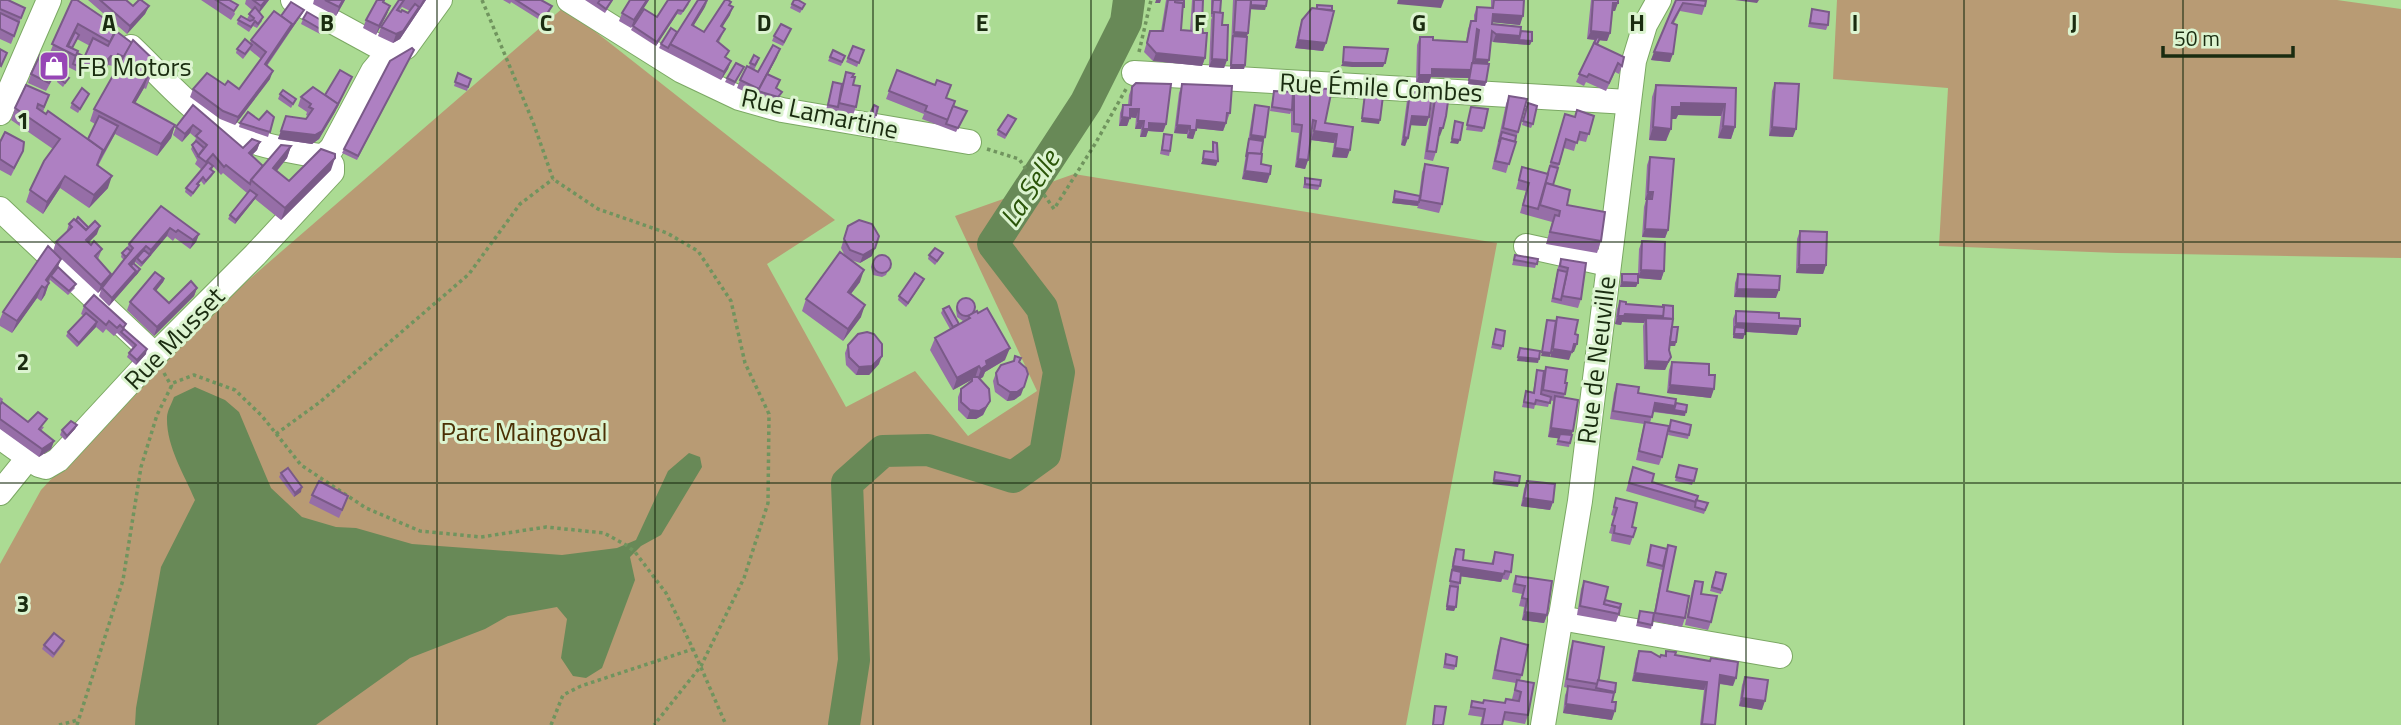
<svg xmlns="http://www.w3.org/2000/svg" width="2401" height="725" font-family="'Titillium Web',sans-serif">
<style>
.green{fill:#b89b74}
.water{fill:#688957}
.lines{fill:none;stroke-linecap:round;stroke-linejoin:round}
.river{stroke:#688957;stroke-width:32}
.minor-casing{stroke:#7ba863;stroke-width:26}
.path{stroke:#70945e;stroke-width:3.5;stroke-dasharray:3.5 3.5;stroke-linecap:butt}
.minor{stroke:#fff;stroke-width:24}
.wall{fill:#966ea7;fill-rule:evenodd}
.shaded-wall{fill:#7a5a88}
.building{fill:#ae80c2;stroke:#7a5a88;stroke-width:2}
.grid{fill:none;stroke:#1a2c10;stroke-width:2;stroke-opacity:0.55}
.labels{text-anchor:middle;dominant-baseline:central;stroke-width:6;stroke-linejoin:round;paint-order:stroke}
.poi-label{font-size:26px;fill:#1a2c10;stroke:#dcf4d0;text-anchor:start}
.street-label{font-size:26px;fill:#1a2c10;stroke:#dcf4d0}
.park-label{font-size:26px;fill:#4b3105;stroke:#dcf4d0}
.water-label{font-size:28px;font-style:italic;fill:#2a5408;stroke:#dcf4d0}
.grid-label{font-size:23px;text-anchor:middle;font-weight:bold;fill:#1a2c10;stroke:#dcf4d0;stroke-width:6;stroke-linejoin:round;paint-order:stroke}
</style>
<rect width="100%" height="100%" fill="#abdb93"/>
<!-- green -->
<g class="green">
<path d="M 1837,0 L 2337,0 L 2401,9 L 2401,258 L 2117,253 L 1939,246 L 1948,88 L 1833,79 Z"/>
<path d="M 564,7 L 835,220 L 767,264 L 846,407 L 915,371 L 968,436 L 1037,391 L 955,216 L 1074,174 L 1497,243 L 1406,725 L 0,725 L 0,564 L 41,490 L 186,334 Z"/>
</g>
<!-- water -->
<path class="water" d="M 195,387 L 225,400 L 239,412 L 271,488 L 302,517 L 336,527 L 356,528 L 412,544 L 562,555 L 617,548 L 636,540 L 668,471 L 689,453 L 700,457 L 702,467 L 661,535 L 641,546 L 630,557 L 635,580 L 602,668 L 586,678 L 573,676 L 561,658 L 567,619 L 557,607 L 508,616 L 485,629 L 410,658 L 316,725 L 135,725 L 136,708 L 161,567 L 195,500 C 184,474 166,446 167,417 C 167,411 172,403 174,397 Z"/>
<g class="lines">
<!-- river -->
<path class="river" d="M 844,725 L 854,660 L 847,483 L 883,451 L 928,450 L 1013,477 L 1045,454 L 1059,372 L 1042,308 L 993,244 L 1086,102 L 1126,22 L 1129,0"/>
<!-- minor casing -->
<g class="minor-casing">
<g id="minor">
<path d="M 293,0 L 392,54"/>
<path d="M 569,0 L 682,71 L 739,98 L 782,110 L 969,142"/>
<path d="M 131,47 C 165,79 196,119 240,137 C 265,147 293,151 319,156 L 325,155"/>
<path d="M 1134,73 L 1628,102"/>
<path d="M 0,113 L 49,0"/>
<path d="M 325,155 L 332,148 L 373,71 L 383,59 L 406,47 L 440,0"/>
<path d="M 0,209 L 155,355"/>
<path d="M 1526,246 L 1608,264"/>
<path d="M 0,437 L 39,465 L 46,467 L 58,460 L 155,355 L 255,255 L 332,172 L 332,165 L 325,155"/>
<path d="M 0,493 L 29,457"/>
<path d="M 1560,618 L 1780,656"/>
<path d="M 1543,725 L 1580,501 L 1634,61 L 1645,25 L 1659,0"/>
</g>
</g>
<!-- path -->
<g class="path">
<path d="M 482,0 L 533,122 L 553,179 L 598,209 L 667,233 L 698,251 L 731,301 L 745,363 L 769,414 L 768,503 L 744,578 L 701,666 L 654,725"/>
<path d="M 1139,52 L 1151,0"/>
<path d="M 987,149 L 1019,159 L 1054,209 L 1095,144 L 1126,89"/>
<path d="M 164,373 L 172,387"/>
<path d="M 276,434 L 320,402 L 469,274 L 520,204 L 553,179"/>
<path d="M 59,725 L 78,720"/>
<path d="M 77,725 L 123,580 L 141,467 L 157,415 L 173,383 L 194,375 L 235,390 L 262,416 L 301,465 L 366,508 L 420,531 L 481,537 L 546,527 L 604,533 L 626,545 L 635,552 L 666,593 L 693,649 L 726,725"/>
<path d="M 551,725 L 563,695 L 581,686 L 693,649"/>
</g>
<!-- minor -->
<use href="#minor" class="minor"/>
</g>
<!-- wall -->
<g class="wall">
<path d="M 0,0 L 25,8 L 11,44 L 0,39 Z"/>
<path d="M 72,0 L 156,62 L 146,89 L 144,88 L 135,103 L 175,125 L 171,138 L 157,156 L 115,134 L 98,166 L 108,188 L 89,208 L 60,188 L 43,214 L 26,202 L 30,190 L 53,149 L 11,120 L 15,108 L 49,95 L 43,112 L 88,139 L 95,124 L 90,121 L 94,109 L 119,65 L 115,63 L 113,66 L 108,65 L 98,76 L 81,65 L 78,72 L 48,57 ZM 77,39 L 90,46 L 84,57 L 77,53 L 73,48 Z"/>
<path d="M 88,0 L 126,0 L 133,6 L 149,6 L 145,14 L 127,34 Z"/>
<path d="M 201,0 L 229,0 L 235,14 L 231,20 Z"/>
<path d="M 246,0 L 269,0 L 260,12 L 262,21 L 257,28 L 253,26 L 249,32 L 237,24 L 238,20 L 251,21 L 247,19 L 252,10 L 245,4 Z"/>
<path d="M 314,0 L 345,0 L 336,16 L 313,4 Z"/>
<path d="M 377,0 L 385,0 L 384,2 L 390,6 L 387,14 L 376,35 L 363,28 L 366,20 Z"/>
<path d="M 399,0 L 426,0 L 400,39 L 393,43 L 378,36 L 381,27 ZM 402,7 L 410,11 L 408,13 L 399,11 Z"/>
<path d="M 503,0 L 541,0 L 550,11 L 543,22 L 511,2 L 510,4 Z"/>
<path d="M 585,0 L 613,0 L 605,13 Z"/>
<path d="M 630,0 L 649,0 L 631,28 L 619,21 L 622,13 Z"/>
<path d="M 794,0 L 803,8 L 800,13 L 790,8 Z"/>
<path d="M 1166,0 L 1184,0 L 1181,30 L 1190,30 L 1192,0 L 1203,0 L 1202,25 L 1205,58 L 1202,66 L 1153,61 L 1144,52 L 1150,31 L 1161,31 Z"/>
<path d="M 1211,0 L 1221,0 L 1220,13 L 1227,60 L 1224,68 L 1209,67 L 1211,20 L 1212,17 L 1211,17 Z"/>
<path d="M 1233,0 L 1267,0 L 1265,10 L 1250,9 L 1247,37 L 1245,65 L 1244,69 L 1230,69 Z"/>
<path d="M 1491,0 L 1524,0 L 1520,25 L 1492,22 L 1492,24 L 1521,31 L 1530,45 L 1493,42 L 1491,41 L 1487,64 L 1486,82 L 1485,86 L 1468,84 L 1469,78 L 1431,77 L 1429,83 L 1416,83 L 1417,45 L 1420,37 L 1433,40 L 1466,42 L 1468,29 L 1471,21 L 1474,21 L 1474,15 L 1477,7 L 1491,8 Z"/>
<path d="M 1591,0 L 1618,0 L 1615,11 L 1612,11 L 1610,33 L 1607,41 L 1599,40 L 1598,44 L 1622,66 L 1619,74 L 1615,72 L 1606,91 L 1586,82 L 1584,86 L 1576,82 L 1595,40 L 1587,39 Z"/>
<path d="M 1676,0 L 1705,6 L 1702,15 L 1680,11 L 1674,23 L 1670,62 L 1651,60 Z"/>
<path d="M 689,4 L 681,15 L 677,14 L 656,46 L 631,30 L 633,26 Z"/>
<path d="M 1317,5 L 1326,43 L 1323,51 L 1295,48 L 1299,29 L 1302,20 L 1316,9 Z"/>
<path d="M 730,6 L 730,15 L 722,27 L 725,29 L 719,42 L 726,58 L 731,61 L 728,69 L 721,80 L 659,48 L 661,44 L 677,32 L 705,7 L 694,25 L 704,32 Z"/>
<path d="M 1812,9 L 1828,25 L 1826,30 L 1808,27 Z"/>
<path d="M 304,10 L 302,14 L 267,66 L 270,79 L 235,125 L 220,119 L 190,97 L 193,89 L 225,85 L 239,89 L 261,59 L 250,50 L 243,59 L 236,53 L 237,49 L 250,44 L 251,40 L 281,16 Z"/>
<path d="M 303,19 L 326,23 L 320,34 L 301,24 Z"/>
<path d="M 791,29 L 783,46 L 772,41 L 774,36 Z"/>
<path d="M 853,46 L 864,50 L 857,67 L 846,62 Z"/>
<path d="M 414,50 L 357,160 L 342,153 L 344,149 Z"/>
<path d="M 833,50 L 845,56 L 841,66 L 828,61 Z"/>
<path d="M 777,57 L 768,74 L 780,96 L 777,102 L 757,95 L 756,97 L 737,88 L 740,80 L 758,72 Z"/>
<path d="M 758,62 L 754,70 L 749,67 L 750,63 Z"/>
<path d="M 744,67 L 734,86 L 725,82 L 727,78 Z"/>
<path d="M 897,70 L 947,98 L 953,106 L 965,115 L 956,132 L 922,119 L 924,114 L 886,99 Z"/>
<path d="M 846,72 L 852,77 L 856,107 L 853,115 L 826,110 L 833,82 L 842,84 Z"/>
<path d="M 56,73 L 46,91 L 28,83 L 31,74 Z"/>
<path d="M 458,73 L 471,79 L 467,91 L 454,86 Z"/>
<path d="M 352,77 L 335,112 L 319,139 L 312,144 L 278,139 L 286,116 L 306,119 L 308,116 L 306,115 L 307,112 L 298,106 L 301,97 L 325,95 Z"/>
<path d="M 58,78 L 69,78 L 63,87 L 57,82 Z"/>
<path d="M 1775,83 L 1793,137 L 1769,136 L 1772,91 Z"/>
<path d="M 1182,84 L 1230,113 L 1223,131 L 1196,128 L 1193,139 L 1187,138 L 1187,134 L 1174,133 L 1179,93 Z"/>
<path d="M 1656,85 L 1736,88 L 1735,127 L 1731,139 L 1718,138 L 1721,116 L 1678,115 L 1676,119 L 1671,119 L 1666,141 L 1649,140 L 1652,97 Z"/>
<path d="M 1132,87 L 1166,124 L 1163,132 L 1148,131 L 1146,137 L 1140,137 L 1141,129 L 1135,129 L 1136,118 L 1130,117 L 1127,126 L 1119,126 L 1120,113 L 1123,105 L 1128,105 L 1129,95 Z"/>
<path d="M 1294,88 L 1325,123 L 1353,127 L 1347,158 L 1332,157 L 1334,143 L 1311,140 L 1313,129 L 1312,129 L 1308,160 L 1305,169 L 1295,167 L 1299,133 L 1291,132 L 1291,112 L 1290,114 L 1270,111 L 1274,91 L 1293,92 Z"/>
<path d="M 1410,92 L 1429,117 L 1426,126 L 1410,125 L 1408,138 L 1405,146 L 1401,145 L 1407,100 Z"/>
<path d="M 1436,93 L 1440,136 L 1438,136 L 1436,152 L 1433,161 L 1424,159 L 1432,101 Z"/>
<path d="M 89,94 L 78,113 L 70,108 L 72,103 Z"/>
<path d="M 280,94 L 296,99 L 291,108 L 278,99 Z"/>
<path d="M 1509,96 L 1518,132 L 1506,173 L 1492,169 L 1506,104 Z"/>
<path d="M 1528,103 L 1533,124 L 1531,128 L 1522,125 Z"/>
<path d="M 1254,104 L 1263,141 L 1261,164 L 1270,174 L 1267,183 L 1242,179 Z"/>
<path d="M 193,105 L 243,148 L 260,142 L 257,150 L 252,155 L 263,166 L 291,146 L 287,158 L 277,171 L 289,181 L 331,170 L 281,220 L 255,199 L 235,224 L 228,219 L 230,215 L 247,193 L 223,173 L 221,175 L 213,166 L 212,170 L 214,172 L 212,176 L 204,185 L 201,181 L 198,185 L 197,189 L 191,197 L 185,192 L 186,188 L 202,170 L 195,164 L 197,160 L 191,149 L 196,138 L 190,133 L 182,142 L 173,135 L 176,127 Z"/>
<path d="M 874,105 L 876,115 L 875,119 L 869,118 Z"/>
<path d="M 1471,107 L 1484,128 L 1482,132 L 1466,130 Z"/>
<path d="M 1565,114 L 1575,117 L 1594,116 L 1586,142 L 1577,140 L 1574,151 L 1564,148 L 1553,185 L 1567,205 L 1601,241 L 1597,253 L 1546,244 L 1552,222 L 1520,213 L 1526,191 L 1516,189 L 1522,167 L 1547,174 Z"/>
<path d="M 274,117 L 268,137 L 239,127 L 240,123 Z"/>
<path d="M 1016,119 L 1005,139 L 997,135 L 998,130 Z"/>
<path d="M 1164,134 L 1170,151 L 1169,156 L 1160,154 Z"/>
<path d="M 0,142 L 19,160 L 11,176 L 0,170 Z"/>
<path d="M 1650,157 L 1668,230 L 1665,238 L 1642,237 L 1644,207 L 1646,200 L 1645,200 L 1647,165 Z"/>
<path d="M 1425,164 L 1442,204 L 1439,213 L 1417,208 L 1418,206 L 1392,203 L 1395,191 L 1419,196 L 1422,172 Z"/>
<path d="M 1305,178 L 1320,186 L 1318,190 L 1303,188 Z"/>
<path d="M 161,206 L 199,234 L 196,242 L 190,249 L 175,238 L 173,241 L 167,236 L 141,267 L 135,262 L 134,264 L 138,273 L 109,306 L 99,296 L 101,290 L 98,293 L 53,251 L 56,242 L 66,233 L 69,224 L 97,234 L 88,243 L 91,245 L 102,249 L 98,259 L 111,274 L 109,279 L 124,260 L 121,257 L 122,253 Z"/>
<path d="M 848,226 L 872,256 L 860,263 L 851,260 L 860,282 L 851,294 L 861,317 L 843,341 L 802,311 L 806,299 L 845,256 L 841,248 Z"/>
<path d="M 1800,231 L 1826,265 L 1823,274 L 1796,273 L 1797,239 Z"/>
<path d="M 1642,241 L 1664,271 L 1661,280 L 1638,278 L 1636,287 L 1620,287 L 1621,278 L 1622,274 L 1638,274 L 1639,249 Z"/>
<path d="M 943,253 L 941,257 L 935,265 L 928,259 L 929,255 Z"/>
<path d="M 1515,255 L 1538,259 L 1535,268 L 1512,265 Z"/>
<path d="M 61,259 L 58,267 L 75,288 L 68,295 L 50,280 L 45,295 L 41,301 L 37,298 L 12,333 L 0,326 L 0,319 L 3,312 Z"/>
<path d="M 1561,259 L 1586,263 L 1581,299 L 1578,308 L 1551,302 L 1558,267 Z"/>
<path d="M 872,263 L 891,264 L 886,275 L 882,277 L 873,275 L 871,267 Z"/>
<path d="M 1738,274 L 1776,298 L 1734,297 L 1735,283 Z"/>
<path d="M 165,278 L 163,282 L 156,291 L 169,303 L 197,288 L 194,296 L 154,336 L 127,310 L 130,302 Z"/>
<path d="M 922,283 L 906,307 L 898,300 L 899,296 Z"/>
<path d="M 1620,301 L 1672,327 L 1676,342 L 1675,346 L 1670,346 L 1669,350 L 1671,357 L 1665,370 L 1644,369 L 1643,326 L 1644,323 L 1622,322 L 1621,325 L 1615,324 L 1617,309 Z"/>
<path d="M 957,305 L 975,312 L 1005,360 L 985,372 L 983,377 L 980,379 L 990,401 L 983,415 L 976,419 L 967,419 L 958,410 L 958,397 L 961,389 L 971,380 L 953,390 L 930,350 L 935,338 L 950,329 L 941,313 L 943,309 L 959,324 L 963,321 L 957,317 L 956,309 Z"/>
<path d="M 84,306 L 126,324 L 124,329 L 146,354 L 136,365 L 127,357 L 129,353 L 133,348 L 117,333 L 114,336 L 106,329 L 103,333 L 96,327 L 77,347 L 66,336 L 68,332 L 84,316 L 81,314 Z"/>
<path d="M 1736,311 L 1779,318 L 1797,335 L 1745,332 L 1743,339 L 1733,338 L 1733,319 Z"/>
<path d="M 1496,329 L 1503,346 L 1501,350 L 1491,348 Z"/>
<path d="M 848,345 L 879,364 L 869,375 L 856,375 L 846,365 L 845,353 Z"/>
<path d="M 1019,362 L 1021,395 L 1014,400 L 1007,401 L 995,392 L 993,381 L 996,373 Z"/>
<path d="M 1672,362 L 1709,375 L 1711,398 L 1667,393 L 1669,370 Z"/>
<path d="M 1546,367 L 1565,383 L 1565,394 L 1564,397 L 1572,435 L 1569,447 L 1556,445 L 1559,438 L 1548,437 L 1553,401 L 1550,400 L 1548,407 L 1535,405 L 1534,409 L 1522,407 L 1526,391 L 1533,392 L 1537,370 L 1544,371 Z"/>
<path d="M 1617,384 L 1638,393 L 1676,403 L 1685,416 L 1653,412 L 1650,423 L 1662,457 L 1659,465 L 1636,460 L 1644,424 L 1610,419 L 1614,393 Z"/>
<path d="M 0,397 L 3,399 L 2,402 L 28,422 L 44,427 L 41,431 L 54,441 L 51,449 L 39,457 L 0,429 Z"/>
<path d="M 1671,420 L 1689,435 L 1688,439 L 1668,435 Z"/>
<path d="M 77,425 L 75,429 L 65,440 L 60,435 L 62,430 Z"/>
<path d="M 1679,465 L 1697,469 L 1692,485 L 1675,481 Z"/>
<path d="M 1633,467 L 1652,482 L 1697,500 L 1708,503 L 1704,514 L 1626,491 Z"/>
<path d="M 281,473 L 301,492 L 294,497 L 279,477 Z"/>
<path d="M 1527,481 L 1553,502 L 1550,510 L 1521,506 L 1524,489 Z"/>
<path d="M 312,495 L 345,504 L 339,518 L 309,503 Z"/>
<path d="M 1616,498 L 1632,527 L 1633,537 L 1630,545 L 1611,541 L 1612,534 L 1609,533 L 1614,516 L 1611,515 Z"/>
<path d="M 1651,545 L 1667,549 L 1667,591 L 1685,618 L 1682,627 L 1653,621 L 1651,629 L 1636,626 L 1640,611 L 1654,613 L 1662,570 L 1646,566 Z"/>
<path d="M 1456,549 L 1463,560 L 1491,564 L 1495,552 L 1511,572 L 1508,580 L 1502,579 L 1501,582 L 1461,576 L 1454,611 L 1446,610 L 1453,558 Z"/>
<path d="M 1516,576 L 1547,615 L 1544,623 L 1522,620 L 1524,607 L 1519,606 L 1522,594 L 1512,592 L 1513,584 Z"/>
<path d="M 1714,576 L 1722,590 L 1721,594 L 1710,591 Z"/>
<path d="M 1584,581 L 1619,614 L 1616,622 L 1577,615 L 1581,589 Z"/>
<path d="M 1695,581 L 1711,622 L 1708,630 L 1685,625 L 1692,589 Z"/>
<path d="M 1501,638 L 1522,675 L 1520,680 L 1528,715 L 1525,724 L 1503,720 L 1502,725 L 1480,725 L 1482,717 L 1468,715 L 1472,701 L 1483,703 L 1505,703 L 1518,701 L 1518,700 L 1512,699 L 1516,683 L 1492,679 L 1498,647 Z"/>
<path d="M 64,641 L 63,645 L 53,658 L 42,649 L 44,645 Z"/>
<path d="M 1573,641 L 1598,680 L 1616,683 L 1612,702 L 1612,720 L 1563,713 L 1565,695 L 1568,688 L 1564,687 L 1570,650 Z"/>
<path d="M 1639,651 L 1660,657 L 1664,656 L 1666,651 L 1733,686 L 1719,684 L 1715,725 L 1700,725 L 1704,690 L 1632,681 L 1636,659 Z"/>
<path d="M 1446,654 L 1456,666 L 1454,670 L 1443,668 Z"/>
<path d="M 1745,677 L 1762,710 L 1739,706 L 1742,685 Z"/>
</g>
<!-- shaded-wall -->
<g class="shaded-wall">
<path d="M 266,0 L 269,0 L 258,14 L 261,6 Z"/>
<path d="M 343,0 L 345,0 L 336,16 L 339,7 Z"/>
<path d="M 423,0 L 426,0 L 400,39 L 393,43 L 396,34 L 419,7 Z"/>
<path d="M 647,0 L 649,0 L 631,28 L 634,20 Z"/>
<path d="M 708,0 L 705,7 L 689,33 L 692,25 Z"/>
<path d="M 1156,0 L 1161,0 L 1160,3 L 1155,3 Z"/>
<path d="M 1398,0 L 1444,0 L 1441,8 L 1397,4 Z"/>
<path d="M 1735,0 L 1759,0 L 1757,3 Z"/>
<path d="M 1613,3 L 1618,3 L 1615,11 L 1610,11 Z"/>
<path d="M 1250,5 L 1266,6 L 1265,10 L 1249,9 Z"/>
<path d="M 149,6 L 145,14 L 127,34 L 130,26 Z"/>
<path d="M 390,6 L 387,14 L 376,35 L 379,26 Z"/>
<path d="M 733,7 L 730,15 L 718,34 L 721,26 Z"/>
<path d="M 304,10 L 302,14 L 262,72 L 265,64 L 292,24 Z"/>
<path d="M 678,10 L 677,14 L 656,46 L 657,42 Z"/>
<path d="M 1493,14 L 1523,16 L 1520,25 L 1490,22 Z"/>
<path d="M 1591,31 L 1610,33 L 1607,41 L 1587,39 Z"/>
<path d="M 1234,32 L 1248,33 L 1245,42 L 1233,36 Z"/>
<path d="M 1496,34 L 1520,36 L 1532,41 L 1530,45 L 1493,42 Z"/>
<path d="M 1298,40 L 1326,43 L 1323,51 L 1295,48 Z"/>
<path d="M 780,49 L 777,57 L 756,97 L 759,89 Z"/>
<path d="M 1654,52 L 1673,54 L 1670,62 L 1651,60 Z"/>
<path d="M 1156,53 L 1205,58 L 1202,66 L 1153,61 Z"/>
<path d="M 111,56 L 108,65 L 98,76 L 101,67 Z"/>
<path d="M 1212,59 L 1227,60 L 1224,68 L 1209,67 Z"/>
<path d="M 1475,59 L 1489,60 L 1486,69 L 1472,67 Z"/>
<path d="M 731,61 L 728,69 L 721,80 L 724,72 Z"/>
<path d="M 1343,62 L 1385,63 L 1383,67 L 1352,67 L 1341,66 Z"/>
<path d="M 1231,65 L 1245,65 L 1244,69 L 1230,69 Z"/>
<path d="M 1432,69 L 1472,70 L 1469,78 L 1431,77 L 1429,83 L 1416,83 L 1419,75 Z"/>
<path d="M 273,71 L 270,79 L 235,125 L 238,117 Z"/>
<path d="M 148,76 L 144,88 L 129,114 L 133,102 Z"/>
<path d="M 352,77 L 335,112 L 319,139 L 312,144 L 278,139 L 281,131 L 315,135 Z"/>
<path d="M 1469,80 L 1486,82 L 1485,86 L 1468,84 Z"/>
<path d="M 1681,103 L 1725,104 L 1721,116 L 1678,115 L 1676,119 L 1668,119 L 1672,107 Z"/>
<path d="M 1130,109 L 1139,109 L 1136,118 L 1127,117 Z"/>
<path d="M 1412,116 L 1429,117 L 1426,126 L 1409,125 Z"/>
<path d="M 1122,117 L 1130,118 L 1127,126 L 1119,126 Z"/>
<path d="M 1362,118 L 1380,120 L 1379,124 L 1361,122 Z"/>
<path d="M 1197,120 L 1226,123 L 1223,131 L 1194,128 Z"/>
<path d="M 1138,121 L 1144,121 L 1141,129 L 1135,129 Z"/>
<path d="M 1149,123 L 1166,124 L 1163,132 L 1148,131 L 1146,137 L 1140,137 L 1143,129 Z"/>
<path d="M 175,125 L 171,138 L 157,156 L 161,144 Z"/>
<path d="M 193,125 L 190,133 L 182,142 L 185,134 Z"/>
<path d="M 1177,125 L 1190,126 L 1187,134 L 1174,133 Z"/>
<path d="M 118,126 L 115,134 L 99,162 L 102,154 Z"/>
<path d="M 1723,126 L 1735,127 L 1731,139 L 1718,138 Z"/>
<path d="M 1653,127 L 1671,129 L 1666,141 L 1649,140 Z"/>
<path d="M 1772,127 L 1796,129 L 1793,137 L 1769,136 Z"/>
<path d="M 1440,128 L 1443,128 L 1440,136 L 1437,136 Z"/>
<path d="M 1190,130 L 1196,130 L 1193,139 L 1187,138 Z"/>
<path d="M 1314,131 L 1337,134 L 1334,143 L 1311,140 Z"/>
<path d="M 1251,135 L 1265,137 L 1262,145 L 1249,139 Z"/>
<path d="M 1404,137 L 1408,138 L 1405,146 L 1401,145 Z"/>
<path d="M 1452,139 L 1460,140 L 1458,144 L 1450,143 Z"/>
<path d="M 260,142 L 257,150 L 246,161 L 249,153 Z"/>
<path d="M 291,146 L 287,158 L 269,180 L 273,168 Z"/>
<path d="M 1335,148 L 1350,150 L 1347,158 L 1332,157 Z"/>
<path d="M 335,158 L 331,170 L 281,220 L 285,208 Z"/>
<path d="M 1203,159 L 1218,161 L 1216,166 L 1201,164 Z"/>
<path d="M 1298,159 L 1308,160 L 1305,169 L 1295,167 Z"/>
<path d="M 1245,171 L 1270,174 L 1267,183 L 1242,179 Z"/>
<path d="M 65,176 L 60,188 L 43,214 L 47,202 Z"/>
<path d="M 112,176 L 108,188 L 89,208 L 94,195 Z"/>
<path d="M 1648,192 L 1653,192 L 1650,200 L 1645,200 Z"/>
<path d="M 257,195 L 255,199 L 235,224 L 236,220 Z"/>
<path d="M 1394,199 L 1419,202 L 1418,206 L 1392,203 Z"/>
<path d="M 100,226 L 97,234 L 83,248 L 86,240 Z"/>
<path d="M 170,228 L 167,236 L 141,267 L 151,250 Z"/>
<path d="M 1645,229 L 1668,230 L 1665,238 L 1642,237 Z"/>
<path d="M 199,234 L 196,242 L 190,249 L 193,240 Z"/>
<path d="M 146,246 L 143,254 L 137,258 L 135,262 L 129,270 L 129,264 Z"/>
<path d="M 875,248 L 872,256 L 860,263 L 863,255 Z"/>
<path d="M 61,259 L 56,271 L 51,276 L 44,288 L 46,280 Z"/>
<path d="M 1799,265 L 1826,265 L 1823,274 L 1796,273 Z"/>
<path d="M 140,269 L 138,273 L 109,306 L 112,298 L 136,271 Z"/>
<path d="M 864,270 L 860,282 L 843,304 L 848,292 Z"/>
<path d="M 1641,270 L 1664,271 L 1661,280 L 1638,278 Z"/>
<path d="M 111,274 L 108,282 L 98,293 L 101,285 Z"/>
<path d="M 163,278 L 165,278 L 163,282 L 151,297 L 154,289 Z"/>
<path d="M 924,279 L 922,283 L 906,307 L 908,303 Z"/>
<path d="M 1622,282 L 1638,283 L 1636,287 L 1620,287 Z"/>
<path d="M 49,283 L 45,295 L 41,301 L 45,288 Z"/>
<path d="M 42,286 L 37,298 L 12,333 L 17,321 Z"/>
<path d="M 197,288 L 194,296 L 154,336 L 157,327 Z"/>
<path d="M 1737,289 L 1779,290 L 1776,298 L 1734,297 Z"/>
<path d="M 865,305 L 861,317 L 843,341 L 848,329 Z"/>
<path d="M 1625,314 L 1664,316 L 1661,324 L 1646,318 L 1644,323 L 1622,322 L 1621,325 L 1615,324 L 1618,316 Z"/>
<path d="M 97,322 L 96,327 L 77,347 L 79,343 Z"/>
<path d="M 1736,323 L 1800,326 L 1797,335 L 1735,331 L 1735,327 L 1733,331 Z"/>
<path d="M 1734,334 L 1745,334 L 1743,339 L 1733,338 Z"/>
<path d="M 1670,342 L 1676,342 L 1675,346 L 1669,346 Z"/>
<path d="M 1574,344 L 1577,344 L 1574,352 L 1572,352 L 1569,360 L 1550,357 L 1553,349 Z"/>
<path d="M 1010,348 L 1005,360 L 985,372 L 983,377 L 977,381 L 981,369 L 986,361 Z"/>
<path d="M 147,349 L 146,354 L 136,365 L 137,360 Z"/>
<path d="M 1542,352 L 1551,353 L 1550,357 L 1541,356 Z"/>
<path d="M 882,356 L 879,364 L 869,375 L 856,375 L 859,367 Z"/>
<path d="M 1518,357 L 1539,359 L 1538,363 L 1517,361 Z"/>
<path d="M 1671,357 L 1665,370 L 1644,369 L 1647,361 Z"/>
<path d="M 979,366 L 975,378 L 953,390 L 957,378 Z"/>
<path d="M 1670,385 L 1714,389 L 1711,398 L 1667,393 Z"/>
<path d="M 1024,387 L 1021,395 L 1014,400 L 1007,401 L 1010,392 Z"/>
<path d="M 990,401 L 983,415 L 976,419 L 967,419 L 970,410 Z"/>
<path d="M 1655,403 L 1675,406 L 1686,412 L 1685,416 L 1651,411 Z"/>
<path d="M 77,425 L 75,429 L 65,440 L 67,436 Z"/>
<path d="M 1551,428 L 1573,431 L 1570,440 L 1548,437 Z"/>
<path d="M 54,441 L 51,449 L 39,457 L 42,449 Z"/>
<path d="M 1494,480 L 1519,483 L 1518,487 L 1492,484 Z"/>
<path d="M 302,487 L 301,492 L 294,497 L 295,493 Z"/>
<path d="M 1524,498 L 1553,502 L 1550,510 L 1521,506 Z"/>
<path d="M 1453,566 L 1504,574 L 1501,582 L 1451,575 L 1452,570 L 1450,575 Z"/>
<path d="M 1447,606 L 1456,607 L 1454,611 L 1446,610 Z"/>
<path d="M 1525,612 L 1547,615 L 1544,623 L 1522,620 Z"/>
<path d="M 1635,673 L 1707,682 L 1704,690 L 1632,681 Z"/>
<path d="M 1720,675 L 1736,678 L 1733,686 L 1717,683 Z"/>
<path d="M 1742,698 L 1765,701 L 1762,710 L 1739,706 Z"/>
<path d="M 1566,704 L 1615,711 L 1612,720 L 1563,713 Z"/>
</g>
<!-- building -->
<g class="building">
<path d="M 0,0 L 8,0 L 25,8 L 21,18 L 0,9 Z"/>
<path d="M 72,0 L 77,0 L 117,27 L 110,42 L 78,24 L 67,46 L 78,51 L 76,56 L 52,44 Z"/>
<path d="M 100,0 L 126,0 L 133,6 L 139,0 L 141,0 L 149,6 L 130,26 Z"/>
<path d="M 216,0 L 229,0 L 238,5 L 234,11 Z"/>
<path d="M 253,0 L 266,0 L 261,6 Z"/>
<path d="M 325,0 L 343,0 L 339,7 Z"/>
<path d="M 377,0 L 384,0 L 383,2 L 390,6 L 379,26 L 366,20 Z"/>
<path d="M 399,0 L 404,0 L 397,10 L 401,12 L 402,10 L 408,13 L 415,4 L 419,7 L 403,31 L 396,34 L 381,27 Z"/>
<path d="M 516,0 L 541,0 L 552,6 L 544,18 Z"/>
<path d="M 600,0 L 612,0 L 606,9 L 598,3 Z"/>
<path d="M 630,0 L 647,0 L 634,20 L 622,13 Z"/>
<path d="M 668,0 L 690,0 L 683,11 L 678,10 L 657,42 L 633,26 L 644,9 L 657,17 Z"/>
<path d="M 698,0 L 707,0 L 692,25 L 704,32 L 725,0 L 728,0 L 731,2 L 729,5 L 733,7 L 721,26 L 725,29 L 717,41 L 729,51 L 725,57 L 731,61 L 724,72 L 670,44 Z"/>
<path d="M 794,0 L 798,0 L 805,4 L 802,9 L 792,4 Z"/>
<path d="M 1168,0 L 1175,0 L 1175,2 L 1183,3 L 1181,30 L 1193,31 L 1194,0 L 1203,0 L 1202,25 L 1203,33 L 1207,33 L 1205,58 L 1156,53 L 1147,43 L 1150,31 L 1163,31 Z"/>
<path d="M 1175,0 L 1184,0 L 1184,7 L 1183,7 L 1183,3 L 1175,2 Z"/>
<path d="M 1213,0 L 1221,0 L 1220,13 L 1212,13 Z"/>
<path d="M 1236,0 L 1251,0 L 1248,33 L 1234,32 Z"/>
<path d="M 1251,0 L 1267,0 L 1266,6 L 1251,5 Z"/>
<path d="M 1494,0 L 1524,0 L 1523,16 L 1493,14 L 1492,24 L 1521,27 L 1520,36 L 1496,34 L 1492,31 L 1489,60 L 1475,59 L 1479,30 L 1477,29 L 1472,70 L 1432,69 L 1432,75 L 1419,75 L 1420,37 L 1433,37 L 1433,40 L 1467,42 L 1471,21 L 1476,21 L 1477,7 L 1493,8 Z"/>
<path d="M 1593,0 L 1618,0 L 1618,3 L 1613,3 L 1610,33 L 1591,31 Z"/>
<path d="M 1676,0 L 1697,0 L 1706,1 L 1705,6 L 1683,3 L 1672,23 L 1677,25 L 1673,54 L 1654,52 Z"/>
<path d="M 291,2 L 304,10 L 290,29 L 292,24 L 281,16 Z"/>
<path d="M 1317,5 L 1332,6 L 1332,10 L 1317,9 Z"/>
<path d="M 255,7 L 263,17 L 258,24 L 255,21 L 251,27 L 238,20 L 241,16 L 250,21 L 253,20 L 254,18 L 249,14 Z"/>
<path d="M 1312,8 L 1334,11 L 1326,43 L 1298,40 L 1302,20 Z"/>
<path d="M 1812,9 L 1829,12 L 1828,25 L 1810,23 Z"/>
<path d="M 274,11 L 292,24 L 265,64 L 273,71 L 238,117 L 223,111 L 193,89 L 207,73 L 225,85 L 228,81 L 239,89 L 266,52 L 251,40 Z"/>
<path d="M 307,12 L 326,23 L 322,30 L 303,19 Z"/>
<path d="M 1214,12 L 1223,13 L 1222,25 L 1228,25 L 1227,60 L 1212,59 Z"/>
<path d="M 0,13 L 19,22 L 14,36 L 0,29 Z"/>
<path d="M 781,24 L 791,29 L 784,42 L 774,36 Z"/>
<path d="M 671,28 L 677,32 L 668,48 L 661,44 Z"/>
<path d="M 116,31 L 132,43 L 124,57 L 118,54 L 116,58 L 111,56 L 101,67 L 84,58 L 93,38 L 108,46 Z"/>
<path d="M 1521,31 L 1532,32 L 1532,41 L 1519,40 Z"/>
<path d="M 75,32 L 79,35 L 72,48 L 68,46 Z"/>
<path d="M 1233,36 L 1247,37 L 1245,65 L 1231,65 Z"/>
<path d="M 1597,37 L 1600,38 L 1597,44 L 1594,43 Z"/>
<path d="M 245,39 L 252,45 L 245,54 L 237,49 Z"/>
<path d="M 133,40 L 156,62 L 151,77 L 148,76 L 133,102 L 175,125 L 161,144 L 94,109 Z"/>
<path d="M 1594,43 L 1624,57 L 1622,66 L 1618,63 L 1609,83 L 1589,74 L 1587,77 L 1579,74 Z"/>
<path d="M 773,45 L 780,49 L 759,89 L 740,80 L 747,66 L 758,72 Z"/>
<path d="M 853,46 L 864,50 L 859,63 L 848,58 Z"/>
<path d="M 1344,47 L 1388,49 L 1385,63 L 1353,63 L 1343,62 Z"/>
<path d="M 412,48 L 414,50 L 358,156 L 344,149 L 390,61 Z"/>
<path d="M 0,49 L 7,53 L 1,66 L 0,65 Z"/>
<path d="M 833,50 L 845,56 L 842,62 L 830,57 Z"/>
<path d="M 77,53 L 85,57 L 80,67 L 73,64 Z"/>
<path d="M 40,55 L 59,65 L 49,83 L 31,74 Z"/>
<path d="M 754,55 L 759,58 L 755,65 L 750,63 Z"/>
<path d="M 736,63 L 744,67 L 735,82 L 727,78 Z"/>
<path d="M 1472,63 L 1489,64 L 1486,82 L 1469,80 Z"/>
<path d="M 340,70 L 352,77 L 336,108 L 338,104 L 325,95 Z"/>
<path d="M 897,70 L 935,85 L 937,80 L 951,85 L 946,98 L 955,101 L 948,120 L 925,111 L 927,106 L 889,91 Z"/>
<path d="M 846,72 L 854,74 L 852,77 L 855,77 L 853,85 L 860,86 L 856,107 L 839,103 Z"/>
<path d="M 62,73 L 69,78 L 65,83 L 58,78 Z"/>
<path d="M 458,73 L 471,79 L 468,87 L 455,82 Z"/>
<path d="M 767,74 L 780,80 L 776,88 L 782,92 L 778,97 L 758,91 Z"/>
<path d="M 833,82 L 842,84 L 838,107 L 828,105 Z"/>
<path d="M 1136,83 L 1171,84 L 1166,124 L 1149,123 L 1149,129 L 1143,129 L 1144,121 L 1138,121 L 1139,109 L 1130,109 L 1130,118 L 1122,117 L 1123,105 L 1131,105 L 1132,87 Z"/>
<path d="M 1775,83 L 1799,84 L 1796,129 L 1772,127 Z"/>
<path d="M 1182,84 L 1232,86 L 1230,113 L 1227,113 L 1226,123 L 1197,120 L 1196,130 L 1190,130 L 1190,126 L 1177,125 Z"/>
<path d="M 26,85 L 49,95 L 44,107 L 38,104 L 37,108 L 46,114 L 48,111 L 103,150 L 97,165 L 112,176 L 94,195 L 65,176 L 47,202 L 30,190 L 44,161 L 60,139 L 15,108 Z"/>
<path d="M 1656,85 L 1736,88 L 1735,127 L 1723,126 L 1725,104 L 1681,103 L 1681,107 L 1672,107 L 1671,129 L 1653,127 Z"/>
<path d="M 313,87 L 338,104 L 322,131 L 315,135 L 281,131 L 286,116 L 306,119 L 313,109 L 309,107 L 311,104 L 301,97 Z"/>
<path d="M 82,88 L 89,94 L 80,109 L 72,103 Z"/>
<path d="M 1294,88 L 1332,89 L 1325,123 L 1353,127 L 1350,150 L 1335,148 L 1337,134 L 1314,131 L 1316,121 L 1313,120 L 1308,160 L 1298,159 L 1302,125 L 1294,124 Z"/>
<path d="M 283,90 L 296,99 L 293,104 L 280,94 Z"/>
<path d="M 1274,91 L 1293,92 L 1292,110 L 1272,107 Z"/>
<path d="M 1410,92 L 1432,93 L 1429,117 L 1412,116 L 1408,138 L 1404,137 Z"/>
<path d="M 1436,93 L 1449,94 L 1446,116 L 1443,128 L 1440,128 L 1436,152 L 1427,151 Z"/>
<path d="M 1365,94 L 1383,96 L 1380,120 L 1362,118 Z"/>
<path d="M 1509,96 L 1527,99 L 1518,132 L 1503,128 Z"/>
<path d="M 1528,103 L 1537,106 L 1533,124 L 1523,121 Z"/>
<path d="M 193,105 L 243,148 L 252,139 L 260,142 L 249,153 L 263,166 L 251,180 L 250,184 L 226,165 L 224,167 L 213,154 L 206,162 L 198,156 L 207,145 L 196,136 L 201,131 L 193,125 L 185,134 L 176,127 Z"/>
<path d="M 874,105 L 878,107 L 876,115 L 870,114 Z"/>
<path d="M 1255,105 L 1269,107 L 1265,137 L 1251,135 Z"/>
<path d="M 953,106 L 967,111 L 958,128 L 946,124 Z"/>
<path d="M 1471,107 L 1488,109 L 1484,128 L 1467,125 Z"/>
<path d="M 1577,110 L 1594,116 L 1589,134 L 1580,132 L 1577,143 L 1566,139 L 1559,164 L 1551,162 L 1565,114 L 1575,117 Z"/>
<path d="M 267,111 L 274,117 L 270,132 L 240,123 L 248,112 L 259,120 Z"/>
<path d="M 1008,115 L 1016,119 L 1006,135 L 998,130 Z"/>
<path d="M 99,116 L 118,126 L 102,154 L 103,150 L 88,139 Z"/>
<path d="M 1455,121 L 1463,123 L 1460,140 L 1452,139 Z"/>
<path d="M 5,132 L 24,142 L 23,151 L 14,168 L 0,159 L 0,142 Z"/>
<path d="M 1502,132 L 1516,136 L 1515,142 L 1501,138 L 1499,142 Z"/>
<path d="M 1164,134 L 1172,135 L 1170,151 L 1162,150 Z"/>
<path d="M 1501,138 L 1516,142 L 1509,164 L 1495,161 Z"/>
<path d="M 1249,139 L 1263,141 L 1261,154 L 1248,153 L 1246,157 Z"/>
<path d="M 196,141 L 204,148 L 198,156 L 199,157 L 192,145 Z"/>
<path d="M 1213,142 L 1217,143 L 1218,161 L 1203,159 L 1204,151 L 1213,152 Z"/>
<path d="M 281,145 L 291,146 L 273,168 L 289,181 L 321,149 L 335,154 L 335,158 L 285,208 L 251,180 Z"/>
<path d="M 1248,153 L 1262,154 L 1261,164 L 1271,166 L 1270,174 L 1245,171 Z"/>
<path d="M 1650,157 L 1674,159 L 1668,230 L 1645,229 L 1647,199 L 1652,199 L 1653,192 L 1648,192 Z"/>
<path d="M 208,162 L 213,166 L 210,169 L 214,172 L 206,181 L 203,177 L 197,184 L 199,185 L 193,193 L 186,188 Z"/>
<path d="M 1425,164 L 1448,168 L 1442,204 L 1420,200 Z"/>
<path d="M 1550,166 L 1558,168 L 1553,185 L 1546,183 L 1544,187 Z"/>
<path d="M 1522,167 L 1548,174 L 1538,209 L 1523,205 L 1529,183 L 1519,180 Z"/>
<path d="M 1305,178 L 1321,180 L 1320,186 L 1305,184 Z"/>
<path d="M 1546,183 L 1570,190 L 1567,205 L 1605,212 L 1601,241 L 1550,232 L 1555,215 L 1559,216 L 1560,211 L 1540,205 Z"/>
<path d="M 250,190 L 257,195 L 236,220 L 230,215 Z"/>
<path d="M 1395,191 L 1420,196 L 1419,202 L 1394,199 Z"/>
<path d="M 161,206 L 199,234 L 193,240 L 178,230 L 176,232 L 170,228 L 151,250 L 146,246 L 129,264 L 136,271 L 112,298 L 102,288 L 133,248 L 129,244 Z"/>
<path d="M 78,217 L 89,228 L 86,230 L 76,220 Z"/>
<path d="M 74,219 L 86,230 L 95,221 L 100,226 L 86,240 L 91,245 L 94,241 L 102,249 L 95,256 L 111,274 L 101,285 L 56,242 L 72,227 L 69,224 Z"/>
<path d="M 859,220 L 872,224 L 879,236 L 875,248 L 863,255 L 850,250 L 844,239 L 848,226 Z"/>
<path d="M 1800,231 L 1827,232 L 1826,265 L 1799,265 Z"/>
<path d="M 1642,241 L 1665,242 L 1664,271 L 1641,270 Z"/>
<path d="M 48,246 L 61,259 L 46,280 L 49,283 L 45,288 L 42,286 L 17,321 L 3,312 Z"/>
<path d="M 127,248 L 131,251 L 126,257 L 122,253 Z"/>
<path d="M 935,248 L 943,253 L 937,261 L 929,255 Z"/>
<path d="M 144,250 L 150,255 L 142,263 L 137,258 Z"/>
<path d="M 840,252 L 864,270 L 848,292 L 865,305 L 848,329 L 806,299 Z"/>
<circle cx="882" cy="264" r="9"/>
<path d="M 1515,255 L 1538,259 L 1537,264 L 1514,260 Z"/>
<path d="M 1561,259 L 1586,263 L 1581,299 L 1562,296 L 1568,268 L 1560,266 Z"/>
<path d="M 133,263 L 140,269 L 135,275 L 136,271 L 131,266 Z"/>
<path d="M 58,267 L 76,284 L 69,291 L 51,276 Z"/>
<path d="M 1558,270 L 1567,272 L 1561,300 L 1553,298 Z"/>
<path d="M 155,272 L 163,278 L 154,289 L 169,303 L 191,281 L 197,288 L 157,327 L 130,302 Z"/>
<path d="M 915,273 L 924,279 L 908,303 L 899,296 Z"/>
<path d="M 1622,274 L 1638,274 L 1638,283 L 1622,282 Z"/>
<path d="M 1738,274 L 1780,276 L 1779,290 L 1737,289 Z"/>
<path d="M 94,295 L 126,324 L 123,328 L 120,325 L 117,328 L 109,321 L 106,325 L 84,306 Z"/>
<circle cx="966" cy="307" r="9"/>
<path d="M 1620,301 L 1626,302 L 1626,304 L 1664,307 L 1664,316 L 1625,314 L 1624,316 L 1618,316 Z"/>
<path d="M 1663,305 L 1673,306 L 1673,319 L 1663,318 L 1664,307 L 1663,307 Z"/>
<path d="M 949,306 L 959,324 L 953,327 L 943,309 Z"/>
<path d="M 987,308 L 1010,348 L 986,361 L 987,365 L 981,369 L 979,366 L 957,378 L 935,338 L 970,318 L 968,316 L 977,311 L 978,313 Z"/>
<path d="M 1736,311 L 1779,313 L 1779,318 L 1800,319 L 1800,326 L 1736,323 Z"/>
<path d="M 86,313 L 97,322 L 79,343 L 68,332 Z"/>
<path d="M 1557,317 L 1578,320 L 1575,334 L 1578,335 L 1577,344 L 1574,344 L 1572,352 L 1553,349 Z"/>
<path d="M 1646,318 L 1673,319 L 1669,350 L 1671,357 L 1668,362 L 1647,361 Z"/>
<path d="M 1547,320 L 1556,321 L 1551,353 L 1542,352 Z"/>
<path d="M 1672,327 L 1678,327 L 1676,342 L 1670,342 Z"/>
<path d="M 1735,327 L 1745,328 L 1745,334 L 1734,334 Z"/>
<path d="M 124,329 L 147,349 L 137,360 L 129,353 L 136,345 L 121,332 Z"/>
<path d="M 1496,329 L 1505,331 L 1503,346 L 1493,344 Z"/>
<path d="M 867,332 L 874,334 L 882,344 L 882,356 L 872,366 L 859,367 L 849,357 L 848,345 L 858,334 Z"/>
<path d="M 1520,348 L 1540,351 L 1539,359 L 1518,357 Z"/>
<path d="M 1015,356 L 1021,358 L 1019,362 L 1026,368 L 1028,374 L 1024,387 L 1017,392 L 1010,392 L 998,384 L 996,373 L 1001,365 L 1014,361 Z"/>
<path d="M 1672,362 L 1709,364 L 1709,375 L 1715,375 L 1714,389 L 1670,385 Z"/>
<path d="M 1546,367 L 1567,370 L 1565,383 L 1567,383 L 1565,394 L 1543,390 Z"/>
<path d="M 1537,370 L 1544,371 L 1541,394 L 1551,397 L 1550,403 L 1536,400 L 1535,404 L 1524,402 L 1526,391 L 1534,393 Z"/>
<path d="M 972,377 L 978,377 L 989,389 L 990,401 L 986,407 L 979,411 L 970,410 L 961,402 L 961,389 L 972,381 Z"/>
<path d="M 1617,384 L 1639,387 L 1638,393 L 1676,399 L 1675,406 L 1655,403 L 1652,417 L 1613,411 Z"/>
<path d="M 1555,396 L 1578,400 L 1573,431 L 1551,428 Z"/>
<path d="M 2,402 L 28,422 L 38,412 L 47,419 L 39,429 L 54,441 L 42,449 L 0,419 L 0,405 Z"/>
<path d="M 1676,403 L 1687,405 L 1686,412 L 1674,410 Z"/>
<path d="M 1671,420 L 1691,425 L 1689,435 L 1669,431 Z"/>
<path d="M 71,421 L 77,425 L 67,436 L 62,430 Z"/>
<path d="M 1645,422 L 1669,426 L 1662,457 L 1639,451 Z"/>
<path d="M 1560,434 L 1572,435 L 1570,443 L 1558,441 Z"/>
<path d="M 1679,465 L 1697,469 L 1694,481 L 1676,477 Z"/>
<path d="M 1633,467 L 1654,474 L 1652,482 L 1698,496 L 1696,502 L 1629,483 Z"/>
<path d="M 288,468 L 302,487 L 295,493 L 281,473 Z"/>
<path d="M 1495,472 L 1520,476 L 1519,483 L 1494,480 Z"/>
<path d="M 319,481 L 348,496 L 342,510 L 312,495 Z"/>
<path d="M 1527,481 L 1555,484 L 1553,502 L 1524,498 Z"/>
<path d="M 1616,498 L 1637,503 L 1632,527 L 1636,528 L 1633,537 L 1614,533 L 1615,526 L 1612,525 L 1617,508 L 1614,507 Z"/>
<path d="M 1696,500 L 1708,503 L 1705,510 L 1695,507 Z"/>
<path d="M 1651,545 L 1667,549 L 1663,566 L 1648,562 Z"/>
<path d="M 1668,545 L 1676,547 L 1667,591 L 1689,596 L 1685,618 L 1655,613 Z"/>
<path d="M 1456,549 L 1464,550 L 1463,560 L 1493,564 L 1495,552 L 1513,555 L 1511,572 L 1505,571 L 1504,574 L 1453,566 Z"/>
<path d="M 1452,570 L 1461,572 L 1460,583 L 1450,581 Z"/>
<path d="M 1716,572 L 1726,574 L 1722,590 L 1712,587 Z"/>
<path d="M 1516,576 L 1552,581 L 1547,615 L 1525,612 L 1527,599 L 1522,598 L 1525,586 L 1515,584 Z"/>
<path d="M 1584,581 L 1608,587 L 1604,604 L 1620,608 L 1619,614 L 1580,606 Z"/>
<path d="M 1695,581 L 1703,582 L 1701,594 L 1717,596 L 1711,622 L 1688,617 Z"/>
<path d="M 1450,586 L 1458,587 L 1456,607 L 1447,606 Z"/>
<path d="M 1605,600 L 1621,604 L 1620,608 L 1604,604 Z"/>
<path d="M 1640,611 L 1654,613 L 1652,625 L 1638,622 Z"/>
<path d="M 54,633 L 64,641 L 54,654 L 44,645 Z"/>
<path d="M 1501,638 L 1528,645 L 1522,675 L 1495,670 Z"/>
<path d="M 1573,641 L 1604,647 L 1598,684 L 1567,679 Z"/>
<path d="M 1639,651 L 1651,652 L 1660,657 L 1661,655 L 1666,656 L 1666,651 L 1676,652 L 1675,655 L 1710,661 L 1711,658 L 1738,662 L 1736,678 L 1720,675 L 1715,725 L 1702,724 L 1707,682 L 1635,673 Z"/>
<path d="M 1446,654 L 1457,657 L 1456,666 L 1445,664 Z"/>
<path d="M 1745,677 L 1768,680 L 1765,701 L 1742,698 Z"/>
<path d="M 1517,680 L 1534,683 L 1528,715 L 1505,712 L 1502,725 L 1482,725 L 1485,709 L 1471,707 L 1472,701 L 1483,703 L 1484,700 L 1505,703 L 1506,699 L 1519,701 L 1521,692 L 1515,690 Z"/>
<path d="M 1598,680 L 1616,683 L 1615,692 L 1596,688 Z"/>
<path d="M 1568,686 L 1614,693 L 1612,702 L 1616,702 L 1615,711 L 1566,704 Z"/>
<path d="M 1435,706 L 1446,707 L 1443,725 L 1433,725 Z"/>
</g>
<!-- grid -->
<path class="grid" d="M 218,0 L 218,725M 437,0 L 437,725M 655,0 L 655,725M 873,0 L 873,725M 1091,0 L 1091,725M 1310,0 L 1310,725M 1528,0 L 1528,725M 1746,0 L 1746,725M 1964,0 L 1964,725M 2183,0 L 2183,725M 0,242 L 2401,242M 0,483 L 2401,483"/>
<!-- icons -->
<defs>
<g id="shop-square" transform="scale(1.575)"><rect x="-9" y="-9" width="18" height="18" rx="4" fill="#9746b6" stroke="#dcf4d0"/><path d="M-5-2.5h2.3a2.7 3.5 0 0 1 5.4 0H5L5.5 6h-11ZM-1.5-2.5h3a1.5 2.3 0 0 0-3 0Z" fill="#fff"/></g>
</defs>
<g fill-rule="evenodd">
<use href="#shop-square" x="54" y="66"/>
</g>
<g class="labels">
<!-- poi labels -->
<g class="poi-label">
<text x="77" y="66">FB Motors</text>
</g>
<!-- street labels -->
<g class="street-label">
<text transform="translate(1381 87) rotate(3)">Rue Émile Combes</text>
<text transform="translate(820 113) rotate(12)">Rue Lamartine</text>
<text transform="translate(174 338) rotate(-46)">Rue Musset</text>
<text transform="translate(1596 360) rotate(-83)">Rue de Neuville</text>
</g>
<!-- park labels -->
<g class="park-label">
<text x="524" y="431">Parc Maingoval</text>
</g>
<!-- water labels -->
<g class="water-label">
<text transform="translate(1029 188) rotate(-57)">La Selle</text>
</g>
</g>
<g class="grid-label">
<text x="109" y="31">A</text>
<text x="327" y="31">B</text>
<text x="546" y="31">C</text>
<text x="764" y="31">D</text>
<text x="982" y="31">E</text>
<text x="1200" y="31">F</text>
<text x="1419" y="31">G</text>
<text x="1637" y="31">H</text>
<text x="1855" y="31">I</text>
<text x="2074" y="31">J</text>
<text x="23" y="129">1</text>
<text x="23" y="370">2</text>
<text x="23" y="612">3</text>
</g>
<!-- scale -->
<path d="M2163 46v10h130v-10" fill="none" stroke="#1a2c10" stroke-width="3.5"/>
<text x="2174" y="46" font-size="21" fill="#1a2c10" stroke="#dcf4d0" stroke-width="5" paint-order="stroke">50 m</text>
</svg>
